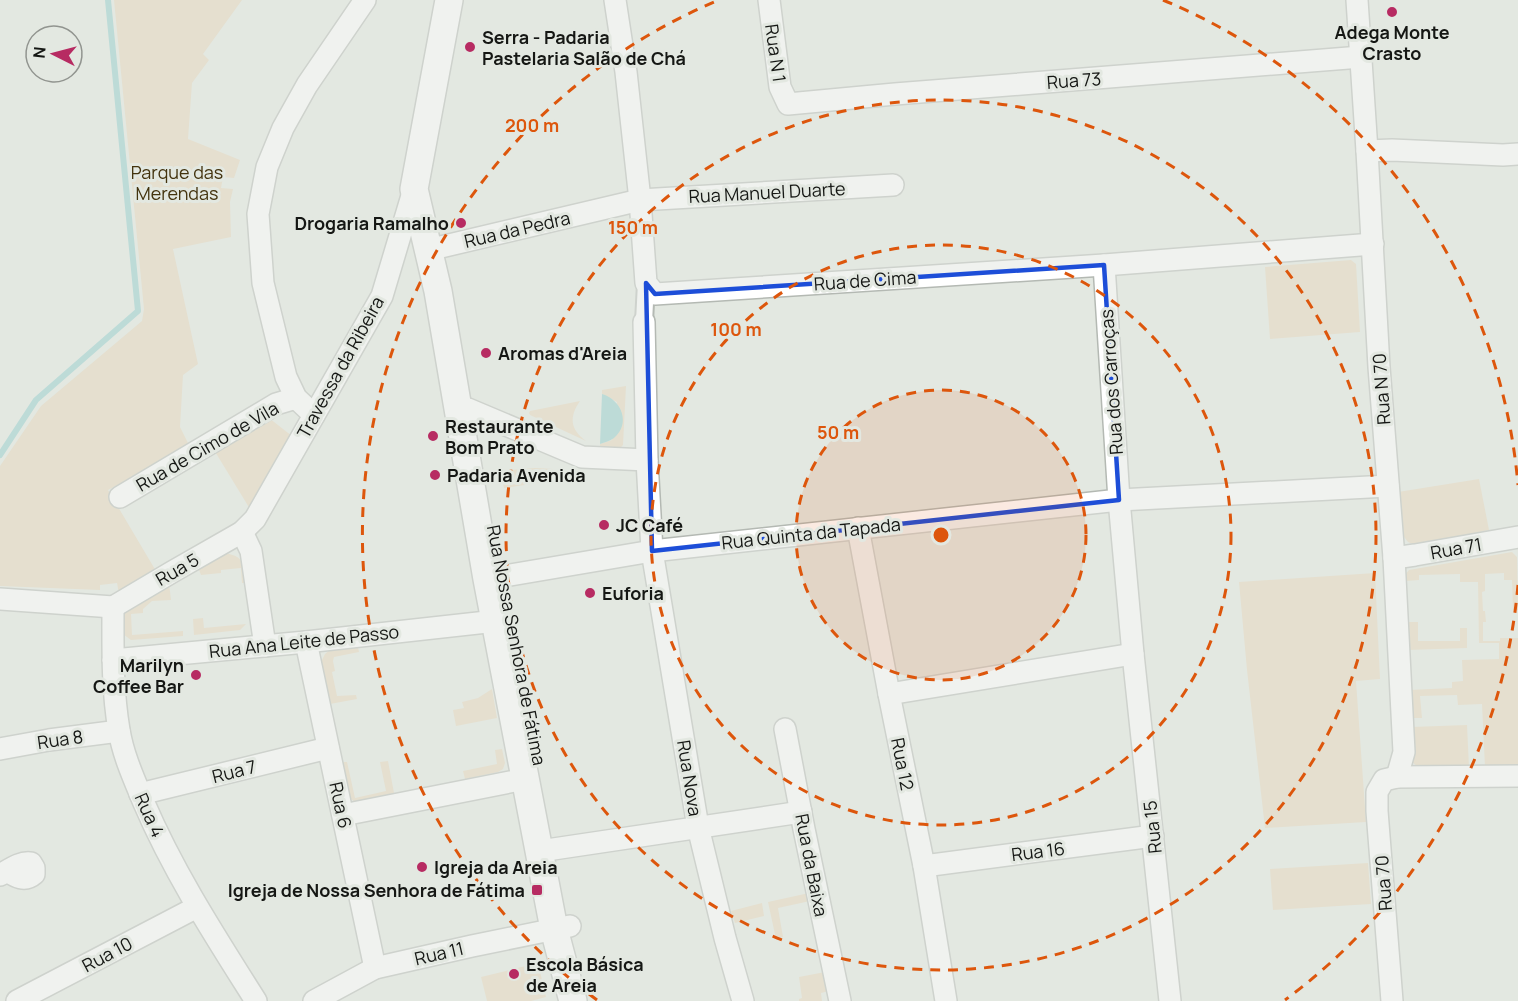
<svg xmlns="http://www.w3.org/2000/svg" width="1518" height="1001" font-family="Manrope,sans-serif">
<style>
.green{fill:#e6d6b8}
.water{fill:#8ecdcb}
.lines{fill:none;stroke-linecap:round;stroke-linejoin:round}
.stream{stroke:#8ecdcb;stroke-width:6}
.pedestrian-casing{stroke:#b4b9b3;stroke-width:20}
.minor-casing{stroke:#b4b9b3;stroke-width:24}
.tertiary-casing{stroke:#b4b9b3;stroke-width:30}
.pedestrian{stroke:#fff;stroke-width:16}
.minor{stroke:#fff;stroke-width:21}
.tertiary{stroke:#fff;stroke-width:27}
.marked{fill:none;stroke:#1d4ed8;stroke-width:4.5;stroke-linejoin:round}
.ring{fill:none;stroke:#dd560c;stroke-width:3;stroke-dasharray:10 8}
.poi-dot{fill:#b72b62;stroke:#e3e8e1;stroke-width:2}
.labels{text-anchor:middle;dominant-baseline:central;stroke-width:6;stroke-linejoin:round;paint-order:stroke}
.poi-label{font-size:18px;font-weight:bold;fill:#151714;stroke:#e3e8e1;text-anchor:start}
.street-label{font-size:18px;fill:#151714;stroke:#e3e8e1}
.park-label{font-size:18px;fill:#43330e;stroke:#e3e8e1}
.centre{fill:#dd560c;stroke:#e3e8e1;stroke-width:3}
.ring-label{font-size:18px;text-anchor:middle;font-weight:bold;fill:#dd560c;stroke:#e3e8e1;stroke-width:6;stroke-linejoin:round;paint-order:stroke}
</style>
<rect width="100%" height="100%" fill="#e3e8e1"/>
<!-- green -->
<g class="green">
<path d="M 114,0 L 242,0 L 203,54 L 209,60 L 192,83 L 188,139 L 240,160 L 234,178 L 223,177 L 221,188 L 233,189 L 230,202 L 231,237 L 173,249 L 198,364 L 183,375 L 180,427 L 190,447 L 108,490 L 156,571 L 119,594 L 117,583 L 100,585 L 100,590 L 0,586 L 0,466 L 41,406 L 142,321 L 144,309 Z"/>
<path d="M 1351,260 L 1356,264 L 1360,332 L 1270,339 L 1265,267 Z"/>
<path d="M 626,386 L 623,445 L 618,450 L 600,450 L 600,444 L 612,440 L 617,402 L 602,394 L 602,390 Z"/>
<path d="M 580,401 C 569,417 570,429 586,441 L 530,415 L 529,413 L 530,411 Z"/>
<path d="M 269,418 L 292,436 L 250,509 L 214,450 Z"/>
<path d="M 535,468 L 553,469 L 552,483 L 538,483 L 504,488 L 500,471 Z"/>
<path d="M 1479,479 L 1489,530 L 1415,545 L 1408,542 L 1401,533 L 1398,492 Z"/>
<path d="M 1512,552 L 1517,557 L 1518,610 L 1513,610 L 1512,580 L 1504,580 L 1504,573 L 1485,574 L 1485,591 L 1482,592 L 1483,611 L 1485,611 L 1486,622 L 1483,622 L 1483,641 L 1500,641 L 1500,638 L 1518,638 L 1518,767 L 1485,767 L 1482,704 L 1458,705 L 1457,695 L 1420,696 L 1422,718 L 1410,718 L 1409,690 L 1452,688 L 1452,682 L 1463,681 L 1462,660 L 1499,659 L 1499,643 L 1479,643 L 1478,582 L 1460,582 L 1460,574 L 1419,575 L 1419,580 L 1405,581 L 1405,575 L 1409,570 Z"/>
<path d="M 222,553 C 244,555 245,564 246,583 L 242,583 L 241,568 L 221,570 L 221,573 L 201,575 L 198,567 Z"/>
<path d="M 1375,573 L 1380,679 L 1356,681 L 1366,822 L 1265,828 L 1247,670 L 1239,582 Z"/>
<path d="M 169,583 L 171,600 L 152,601 L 143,609 L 143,613 L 131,614 L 132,635 L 183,631 L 183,636 L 131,640 L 123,634 L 122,615 L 126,608 Z"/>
<path d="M 203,618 L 204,628 L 246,624 L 240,630 L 194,635 L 193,619 Z"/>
<path d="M 1407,622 L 1418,622 L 1418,641 L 1460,641 L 1460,628 L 1467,628 L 1467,648 L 1408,650 Z"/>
<path d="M 358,647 L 359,652 L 334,657 L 333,661 L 335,671 L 332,672 L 337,696 L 356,695 L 357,699 L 330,704 L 321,662 L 325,654 L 331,649 Z"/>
<path d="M 492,689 L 497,718 L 456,726 L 453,710 L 464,708 L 462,702 L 478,698 Z"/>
<path d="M 1467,725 L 1469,767 L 1418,767 L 1412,762 L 1411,727 Z"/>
<path d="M 502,749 L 505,763 L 503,769 L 498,772 L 465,779 L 463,771 L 497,764 L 495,750 Z"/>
<path d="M 388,761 L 394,793 L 355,802 L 351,799 L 343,762 L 347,762 L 355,798 L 386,791 L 380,762 Z"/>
<path d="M 1368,863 L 1371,904 L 1273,910 L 1270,869 Z"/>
<path d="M 809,893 L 810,901 L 778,908 L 783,937 L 776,939 L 768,902 Z"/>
<path d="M 762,903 L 764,916 L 735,923 L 731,911 Z"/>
<path d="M 538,963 L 546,997 L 531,1001 L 487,1001 L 481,977 Z"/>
<path d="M 825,972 L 829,991 L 821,993 L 822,1001 L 799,1001 L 799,999 L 802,998 L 799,977 Z"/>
</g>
<!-- water -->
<path class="water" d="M 602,394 C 622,400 631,424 614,438 C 610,441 605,442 600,444 Z"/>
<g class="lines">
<!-- stream -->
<path class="stream" d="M 0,455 L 36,400 L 138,311 L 108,0"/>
<!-- pedestrian casing -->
<g class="pedestrian-casing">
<path id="pedestrian" d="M 644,322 L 646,283"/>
</g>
<!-- minor casing -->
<g class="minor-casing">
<g id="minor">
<path d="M 615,0 L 626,72 L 640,200 L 646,283 L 655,294 L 1104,265 L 1373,244"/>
<path d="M 769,0 L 780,87 L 788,104 L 895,94 L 1361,57"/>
<path d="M 1357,0 L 1367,151 L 1379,367 L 1394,558 L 1404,752 L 1397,777"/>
<path d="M 1367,151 L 1392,150 L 1503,155 L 1518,154"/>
<path d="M 428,250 L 640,200 L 893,185"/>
<path d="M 1104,265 L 1119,500 L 1133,654 L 1170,1001"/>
<path d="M 644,322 L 647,460 L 652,551 L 698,827 L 725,938 L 743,1001"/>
<path d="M 468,409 L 582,457 L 647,460"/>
<path d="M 314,415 L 296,398 L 286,377 L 263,283 L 258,214 L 267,167 L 283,128 L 307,85 L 365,0"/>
<path d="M 120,497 L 276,404 L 296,398"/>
<path d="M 858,528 L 889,694 L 924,866 L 946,1001"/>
<path d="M 242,532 L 251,551 L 265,646"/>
<path d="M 1394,558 L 1415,555 L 1518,537"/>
<path d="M 487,579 L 652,551 L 1119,500 L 1388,486"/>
<path d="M 0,599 L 113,607"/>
<path d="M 113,607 L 172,572 L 242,532 L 255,519 L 382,296 L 414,189"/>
<path d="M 113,607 C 113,648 112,689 119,730 C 123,755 134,779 144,803 C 174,873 215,936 256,1001"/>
<path d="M 306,642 L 375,968"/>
<path d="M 113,660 L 306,642 L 496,621"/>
<path d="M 889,694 L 1133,654"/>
<path d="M 785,729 L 804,829 L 840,1001"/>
<path d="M 0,749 L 49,740 L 119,731"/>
<path d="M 140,794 L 328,748"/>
<path d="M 343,815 L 525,779"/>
<path d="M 540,851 L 801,812"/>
<path d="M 924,866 L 1153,836"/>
<path d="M 0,875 C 9,870 21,861 31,863 L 34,868 L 34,874 C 25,882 16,877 7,871"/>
<path d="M 17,1001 L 197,907"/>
<path d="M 314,1001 L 375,968 L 472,946 L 570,926"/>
<path d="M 1392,1001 L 1377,811 L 1377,792 L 1384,780 L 1397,777 L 1518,776"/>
</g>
</g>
<!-- tertiary casing -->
<g class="tertiary-casing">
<path id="tertiary" d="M 449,0 L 414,189 L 438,291 L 487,579 L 554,929 L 573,1001"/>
</g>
<!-- pedestrian -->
<use href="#pedestrian" class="pedestrian"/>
<!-- minor -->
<use href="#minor" class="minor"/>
<!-- tertiary -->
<use href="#tertiary" class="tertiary"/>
</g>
<!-- marked area -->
<path d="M0 0H1518V1001H0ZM 1104,265 L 1119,500 L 652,551 L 646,283 L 655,294 Z" fill="#e3e8e1" fill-opacity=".55" fill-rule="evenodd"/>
<path class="marked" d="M 1104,265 L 1119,500 L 652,551 L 646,283 L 655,294 Z"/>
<!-- distance rings -->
<circle cx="941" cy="535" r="145" fill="#dd560c" fill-opacity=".12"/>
<g class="ring">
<circle cx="941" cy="535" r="145"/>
<circle cx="941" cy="535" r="290"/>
<circle cx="941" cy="535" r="435"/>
<path d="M1518 585A579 579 0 0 1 1285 1000M597 1000A579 579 0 0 1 719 0M1163 0A579 579 0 0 1 1518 485"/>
</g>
<!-- markers -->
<g class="poi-dot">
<circle cx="1392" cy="12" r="6"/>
<circle cx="470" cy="47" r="6"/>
<circle cx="461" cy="223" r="6"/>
<circle cx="486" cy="353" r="6"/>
<circle cx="433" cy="436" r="6"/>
<circle cx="435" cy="475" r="6"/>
<circle cx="604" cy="525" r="6"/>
<circle cx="590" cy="593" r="6"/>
<circle cx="196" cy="675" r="6"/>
<circle cx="422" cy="867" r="6"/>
<rect x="531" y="884" width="12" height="12" rx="3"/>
<circle cx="514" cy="974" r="6"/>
</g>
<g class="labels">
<!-- poi labels -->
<g class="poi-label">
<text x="1392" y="32" text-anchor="middle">Adega Monte<tspan x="1392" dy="21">Crasto</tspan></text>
<text x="482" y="37">Serra - Padaria<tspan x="482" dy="21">Pastelaria Salão de Chá</tspan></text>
<text x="449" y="223" text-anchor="end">Drogaria Ramalho</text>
<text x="498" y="353">Aromas d'Areia</text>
<text x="445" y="426">Restaurante<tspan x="445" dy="21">Bom Prato</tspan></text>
<text x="447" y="475">Padaria Avenida</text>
<text x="616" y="525">JC Café</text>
<text x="602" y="593">Euforia</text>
<text x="184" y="665" text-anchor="end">Marilyn<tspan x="184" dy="21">Coffee Bar</tspan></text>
<text x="434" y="867">Igreja da Areia</text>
<text x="525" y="890" text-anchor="end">Igreja de Nossa Senhora de Fátima</text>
<text x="526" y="964">Escola Básica<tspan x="526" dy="21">de Areia</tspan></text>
</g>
<!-- street labels -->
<g class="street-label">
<text transform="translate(776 53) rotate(82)">Rua N 1</text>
<text transform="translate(1074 80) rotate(-4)">Rua 73</text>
<text transform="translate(767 192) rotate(-3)">Rua Manuel Duarte</text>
<text transform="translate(517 229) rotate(-13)">Rua da Pedra</text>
<text transform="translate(865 280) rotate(-4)">Rua de Cima</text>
<text transform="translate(340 367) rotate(-61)">Travessa da Ribeira</text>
<text transform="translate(1111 382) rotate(-94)">Rua dos Carroças</text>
<text transform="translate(1381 389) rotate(-94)">Rua N 70</text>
<text transform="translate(207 446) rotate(-30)">Rua de Cimo de Vila</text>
<text transform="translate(811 533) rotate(-6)">Rua Quinta da Tapada</text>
<text transform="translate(1456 548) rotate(-10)">Rua 71</text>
<text transform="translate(177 569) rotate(-30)">Rua 5</text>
<text transform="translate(304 641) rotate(-6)">Rua Ana Leite de Passo</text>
<text transform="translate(517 645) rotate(79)">Rua Nossa Senhora de Fátima</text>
<text transform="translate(60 739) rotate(-8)">Rua 8</text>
<text transform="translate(903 764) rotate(79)">Rua 12</text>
<text transform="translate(234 771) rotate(-14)">Rua 7</text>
<text transform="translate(690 778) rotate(81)">Rua Nova</text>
<text transform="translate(341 805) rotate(78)">Rua 6</text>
<text transform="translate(150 815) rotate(66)">Rua 4</text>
<text transform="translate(1152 827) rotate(-96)">Rua 15</text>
<text transform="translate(1038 851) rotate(-7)">Rua 16</text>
<text transform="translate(812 865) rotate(79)">Rua da Baixa</text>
<text transform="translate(1383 883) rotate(-94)">Rua 70</text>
<text transform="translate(439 953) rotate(-13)">Rua 11</text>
<text transform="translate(107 954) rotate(-28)">Rua 10</text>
</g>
<!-- park labels -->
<g class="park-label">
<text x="177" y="172">Parque das<tspan x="177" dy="21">Merendas</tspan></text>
</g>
</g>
<circle cx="941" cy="535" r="9" class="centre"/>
<g class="ring-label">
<text x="532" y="132">200 m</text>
<text x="633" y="234">150 m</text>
<text x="736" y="336">100 m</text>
<text x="838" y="439">50 m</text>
</g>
<!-- north arrow -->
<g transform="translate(54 54) rotate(276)"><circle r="28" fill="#e3e8e1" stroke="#91948f" stroke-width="1.5"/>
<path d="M0-4.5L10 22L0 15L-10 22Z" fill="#b72b62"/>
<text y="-9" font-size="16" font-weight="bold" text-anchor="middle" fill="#151714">N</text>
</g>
</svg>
